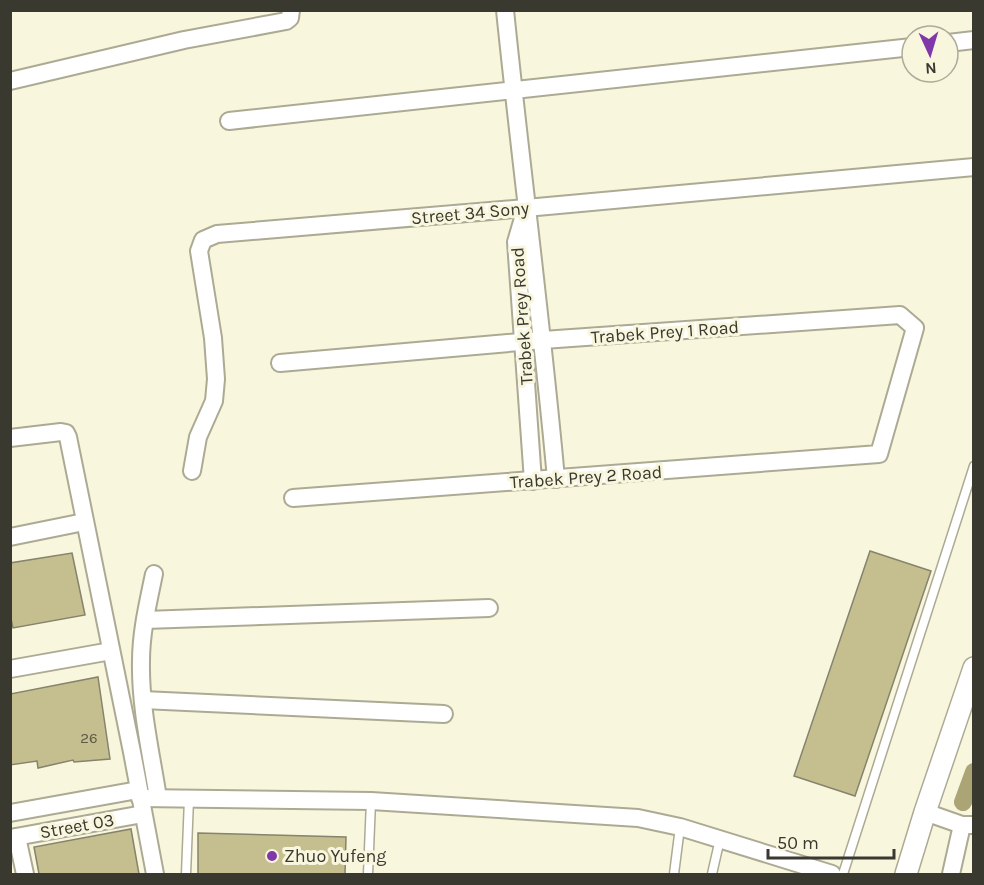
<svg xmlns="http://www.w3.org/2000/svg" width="984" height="885" font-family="Karla,sans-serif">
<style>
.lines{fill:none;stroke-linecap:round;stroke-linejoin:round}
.canal{stroke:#aba475;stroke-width:18}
.building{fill:#c5be8f;stroke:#86836e;stroke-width:1.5}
.service-casing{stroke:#adaa94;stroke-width:11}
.minor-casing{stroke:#adaa94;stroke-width:20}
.tertiary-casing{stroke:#adaa94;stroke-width:24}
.service{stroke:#fff;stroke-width:8}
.minor{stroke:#fff;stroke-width:16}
.tertiary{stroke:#fff;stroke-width:21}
.poi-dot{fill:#8037a9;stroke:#f9f6de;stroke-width:2}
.labels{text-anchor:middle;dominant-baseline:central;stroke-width:6;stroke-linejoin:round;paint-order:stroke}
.number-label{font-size:15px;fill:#5d5a48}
.street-label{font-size:18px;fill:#3a3930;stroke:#f9f6de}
.poi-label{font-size:18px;fill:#3a3930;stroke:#f9f6de;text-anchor:start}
</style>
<rect width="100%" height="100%" fill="#f9f6de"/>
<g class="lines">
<!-- canal -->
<path class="canal" d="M 963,802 L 974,772"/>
</g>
<!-- building -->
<g class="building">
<path d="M 870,551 L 931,571 L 855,796 L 794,776 Z"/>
<path d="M 72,553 L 85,615 L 13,628 L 10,614 L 10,563 Z"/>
<path d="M 98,677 L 110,759 L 74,762 L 73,760 L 38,768 L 37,761 L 10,765 L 10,694 Z"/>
<path d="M 131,829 L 139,874 L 39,874 L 34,847 Z"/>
<path d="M 198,833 L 346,837 L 345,874 L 198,874 Z"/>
</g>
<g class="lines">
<!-- service casing -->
<g class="service-casing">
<g id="service">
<path d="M 186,874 L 189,799"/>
<path d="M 368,874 L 371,801"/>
<path d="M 674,874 L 680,827"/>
<path d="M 712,874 L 720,839"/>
<path d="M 843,874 L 974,466"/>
</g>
</g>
<!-- minor casing -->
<g class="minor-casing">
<g id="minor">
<path d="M 505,10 C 521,167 542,323 556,479"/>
<path d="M 948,43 L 974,40"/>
<path d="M 10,81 L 184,40 L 286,21 L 290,18 L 291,10"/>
<path d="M 229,121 L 912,47"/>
<path d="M 524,215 L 516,242 L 533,481"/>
<path d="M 280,363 L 543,340 L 900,315 L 915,328 L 879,454 L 293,498"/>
<path d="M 10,438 L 61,432 L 66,433 L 68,437 L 132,752 L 155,874"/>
<path d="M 192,471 L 198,437 L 214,401 L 216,379 L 213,338 L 199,251 L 203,240 L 217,234 L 526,208 L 974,167"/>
<path d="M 10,537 L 84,522"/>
<path d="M 154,574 C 148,603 141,632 141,661 C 140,707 151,753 158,798"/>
<path d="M 145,620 L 489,608"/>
<path d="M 10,669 L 111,651"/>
<path d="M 143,700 L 444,714"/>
<path d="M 140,798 L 371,801 L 638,818 L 680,827 L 832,874"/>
<path d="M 925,812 L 962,825 L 974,825"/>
<path d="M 10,813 L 138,790"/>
<path d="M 17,837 L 25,874"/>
<path d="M 10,838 L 143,814"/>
<path d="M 951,874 L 962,825"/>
</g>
</g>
<!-- tertiary casing -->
<g class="tertiary-casing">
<path id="tertiary" d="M 906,874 L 925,812 L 974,668"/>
</g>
<!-- service -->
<use href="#service" class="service"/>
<!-- minor -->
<use href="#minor" class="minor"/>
<!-- tertiary -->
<use href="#tertiary" class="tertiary"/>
</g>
<!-- markers -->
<circle class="poi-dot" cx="272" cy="856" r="6"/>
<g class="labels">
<!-- number labels -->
<g class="number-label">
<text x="89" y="738">26</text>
</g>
<!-- street labels -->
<g class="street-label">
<text transform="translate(470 213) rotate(-5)">Street 34 Sony</text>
<text transform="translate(522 316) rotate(-94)">Trabek Prey Road</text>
<text transform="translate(665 332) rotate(-4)">Trabek Prey 1 Road</text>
<text transform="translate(586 477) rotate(-4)">Trabek Prey 2 Road</text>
<text transform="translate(77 826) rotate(-10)">Street 03</text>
</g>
<!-- poi labels -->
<g class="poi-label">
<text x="284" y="856">Zhuo Yufeng</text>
</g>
</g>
<!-- border -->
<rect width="984" height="885" fill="none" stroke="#3a3930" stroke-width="24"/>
<!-- north arrow -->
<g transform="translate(930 54) rotate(176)"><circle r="28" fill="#f9f6de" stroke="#adaa98" stroke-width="1.5"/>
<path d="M0-4.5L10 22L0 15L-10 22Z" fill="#8037a9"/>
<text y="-9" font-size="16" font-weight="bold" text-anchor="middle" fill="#3a3930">N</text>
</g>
<!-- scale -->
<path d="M768 849v9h126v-9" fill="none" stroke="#3a3930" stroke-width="3"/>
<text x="777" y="849" font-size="18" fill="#3a3930" stroke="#f9f6de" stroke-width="4.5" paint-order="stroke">50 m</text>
</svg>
